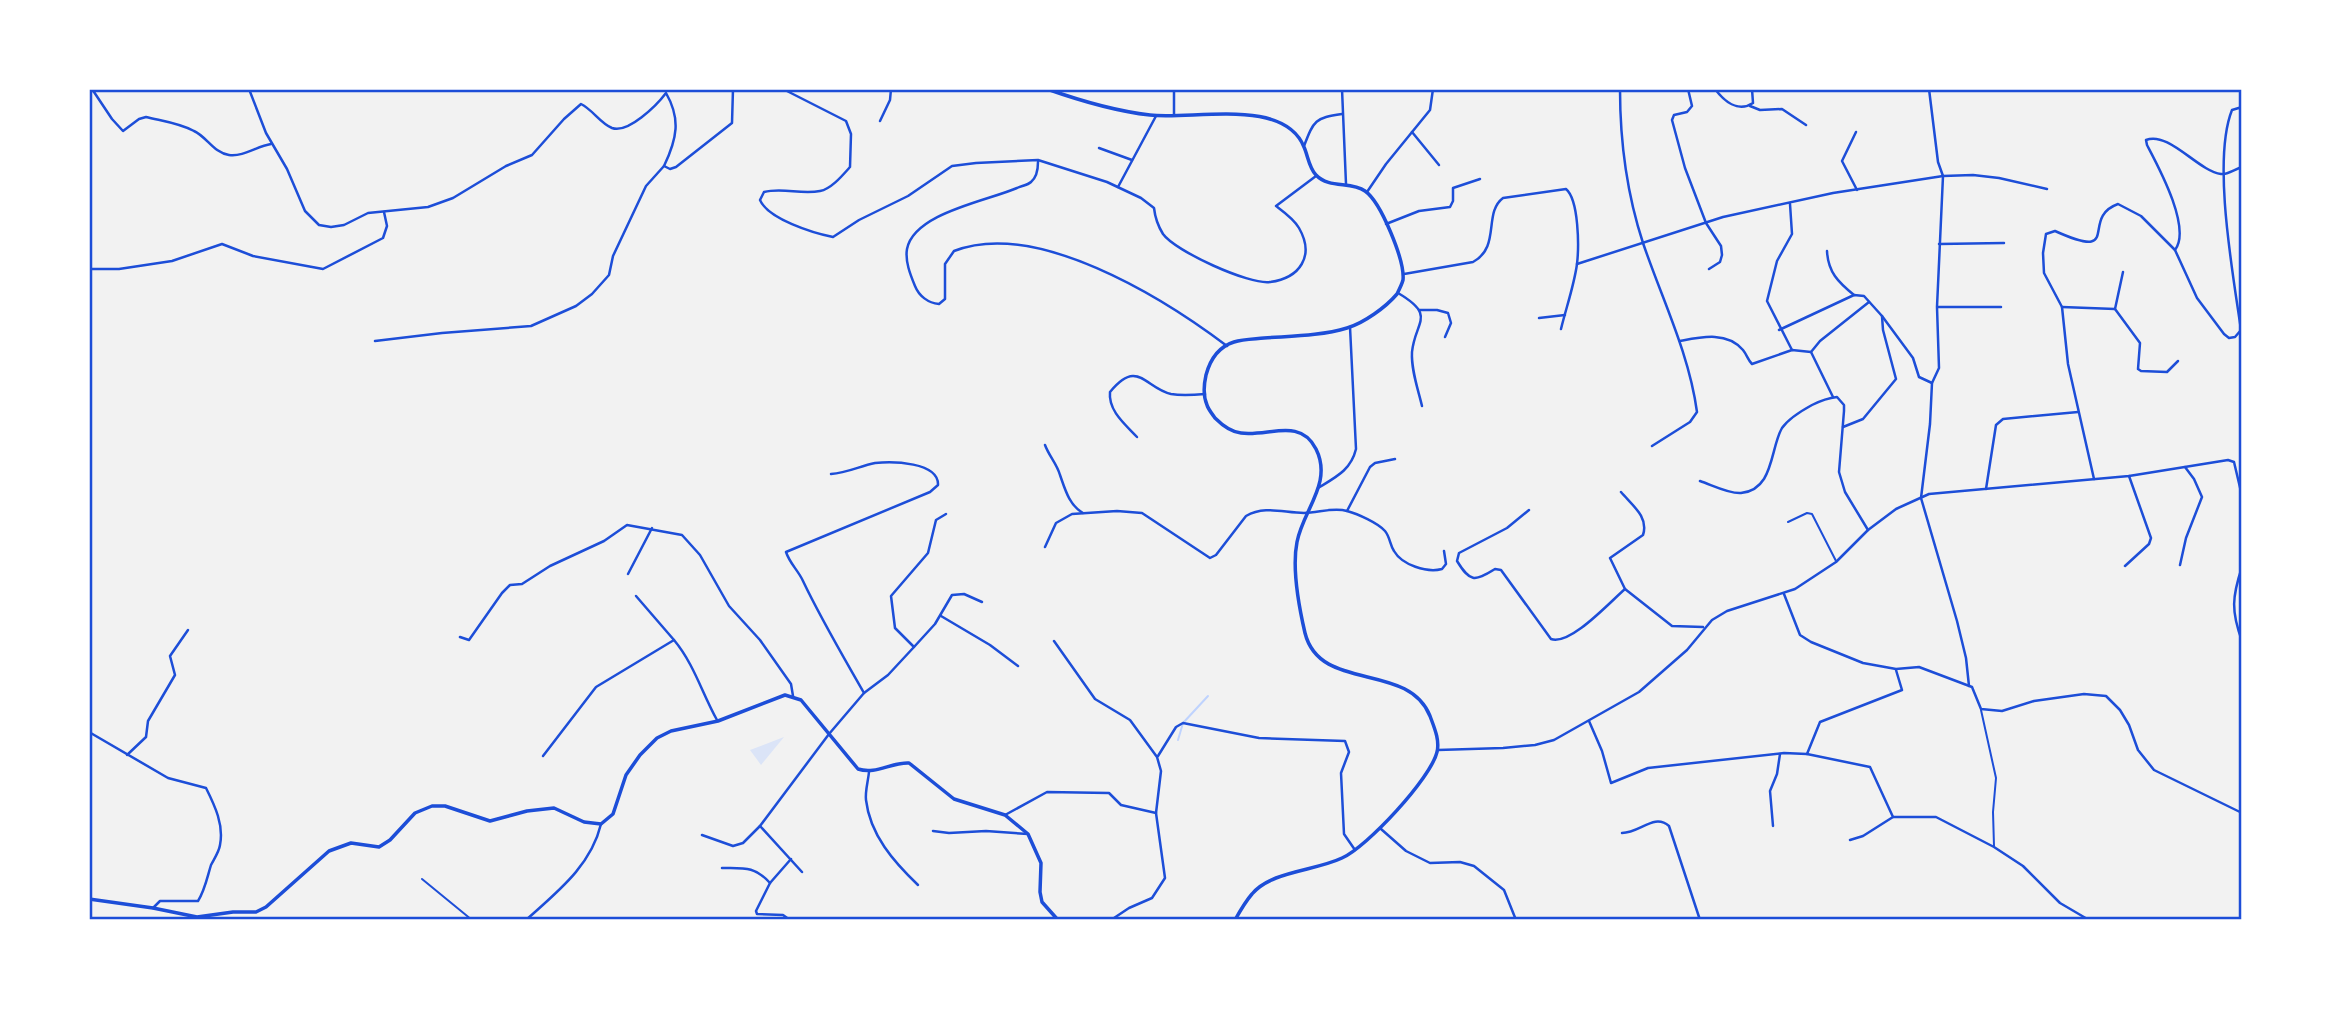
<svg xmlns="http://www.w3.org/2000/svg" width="2331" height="1009" font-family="Literata,serif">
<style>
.green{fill:#dbe4f7}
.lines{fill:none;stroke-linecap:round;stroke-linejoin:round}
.stream{stroke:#bfd3fe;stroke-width:2}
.service{stroke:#1d4ed8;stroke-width:2}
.minor{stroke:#1d4ed8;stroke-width:2.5}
.tertiary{stroke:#1d4ed8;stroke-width:3.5}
.secondary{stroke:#1d4ed8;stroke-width:3.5}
.neatline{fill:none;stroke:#1d4ed8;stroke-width:2.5}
</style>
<rect width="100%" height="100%" fill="#f2f2f2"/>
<!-- green -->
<path class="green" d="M 784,737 L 761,765 L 750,750 Z"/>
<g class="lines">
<!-- stream -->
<path class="stream" d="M 1178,740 L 1183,723 L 1208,696"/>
<!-- service -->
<g class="service">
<path d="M 1788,522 L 1807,513 L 1812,514 L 1836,561"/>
<path d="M 1981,710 L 1996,778 L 1993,812 L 1994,846"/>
<path d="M 422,879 L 472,920"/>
</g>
<!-- minor -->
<g class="minor">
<path d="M 92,89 L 112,119 L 123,131 L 139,119 L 146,117 C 162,121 179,123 194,131 C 207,137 214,153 229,155 C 244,157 257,146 271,144"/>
<path d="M 249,89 L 266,133 L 287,169 L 305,211 L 319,225 L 331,227 L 344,225 L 368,213 L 428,207 L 453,198 L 506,166 L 532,155 L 564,119 L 581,104 C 593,110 600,123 612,128 C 628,134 657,105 666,93 C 681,119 677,139 664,166"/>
<path d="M 783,89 L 846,121 L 851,134 L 850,167 C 842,176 831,189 820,191 C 801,195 783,187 764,192 L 760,200 C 768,219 813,233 833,237 L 859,220 L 908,196 L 952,166 L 976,163 L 1038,160 L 1107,182 L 1141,198 L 1154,208 C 1155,217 1158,226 1163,234 C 1175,251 1249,285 1270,282 C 1300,278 1315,256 1299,228 C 1294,219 1284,212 1276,206 L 1316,176"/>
<path d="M 1174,89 L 1174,115"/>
<path d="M 1342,89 L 1346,184"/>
<path d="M 1620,89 C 1620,141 1627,194 1643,243 C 1662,299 1689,353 1697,412 L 1690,422 L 1652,446"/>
<path d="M 1688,89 L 1692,106 L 1687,112 L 1674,115 L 1672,120 L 1685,168 L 1706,223 L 1721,246 L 1722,255 L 1720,262 L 1709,269"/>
<path d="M 1715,89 C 1724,101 1738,113 1753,103 L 1752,89"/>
<path d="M 1929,89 L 1938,162 L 1943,176 L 1937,307 L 1939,368 L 1932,383 L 1930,424 L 1921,498 L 1957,621 L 1966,658 L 1969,686"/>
<path d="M 1750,106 L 1760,110 L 1782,109 L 1806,125"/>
<path d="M 880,121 L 890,100 L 891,89"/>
<path d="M 1412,132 L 1439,165"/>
<path d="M 1856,132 L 1842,161 L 1857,190"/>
<path d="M 1304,146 C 1314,120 1315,118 1342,114"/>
<path d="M 1099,148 L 1132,160"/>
<path d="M 1038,162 C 1038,169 1037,177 1031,182 C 1028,185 1021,186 1017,188 C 987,201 914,213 907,249 C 905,261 910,274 915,286 C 919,296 928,303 939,304 L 945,299 L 945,264 L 954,251 C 1036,219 1162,297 1227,346"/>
<path d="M 1118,187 L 1156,116"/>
<path d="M 1367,192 L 1386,164 L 1430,110 L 1433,89"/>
<path d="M 1790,204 L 1792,234 L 1777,261 L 1767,301 L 1792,350"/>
<path d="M 1386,224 L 1419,211 L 1450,207 L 1453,201 L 1453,188 L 1480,179"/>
<path d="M 1939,244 L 2004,243"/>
<path d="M 2175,250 L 2197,298 L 2224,334 L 2229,338 L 2235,337 L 2241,330 C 2233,274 2212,160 2232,110 L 2242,107"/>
<path d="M 1827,251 C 1828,272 1838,282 1854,295"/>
<path d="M 1577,264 L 1723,217 L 1833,193 L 1943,176 L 1973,175 L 1999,178 L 2047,189"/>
<path d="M 89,269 L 119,269 L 172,261 L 222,244 L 253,256 L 323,269 L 383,238 L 387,226 L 384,212"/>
<path d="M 2123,272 L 2115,309 L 2140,343 L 2138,369 L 2141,371 L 2167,372 L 2178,361"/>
<path d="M 1404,274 L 1473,262 C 1501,247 1483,213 1503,198 L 1566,189 C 1579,200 1579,247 1577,264 C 1574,286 1566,308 1561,329"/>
<path d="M 1398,293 C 1437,316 1415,321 1412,352 C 1411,370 1418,389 1422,406"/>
<path d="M 1938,307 L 2001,307"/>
<path d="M 2062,307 L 2115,309"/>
<path d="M 1419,310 L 1437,310 L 1448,313 L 1451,323 L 1445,337"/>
<path d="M 1882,316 L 1913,358 L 1919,377 L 1932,383"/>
<path d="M 1539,318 L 1565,315"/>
<path d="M 1779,330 L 1854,295 L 1864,296 L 1882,316 L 1883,330 L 1896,379 L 1863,419 L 1843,427"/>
<path d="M 375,341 L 442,333 L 531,326 L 576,306 L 592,294 L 609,275 L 613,256 L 646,186 L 664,166 L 670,169 L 676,167 L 732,123 L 733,89"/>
<path d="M 1680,341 C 1701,337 1727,331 1743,350 C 1747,355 1748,360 1752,364 L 1792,350 L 1811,352 L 1833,397"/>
<path d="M 1811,352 L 1820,341 L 1869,302"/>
<path d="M 1137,437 C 1126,425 1108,411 1110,392 C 1138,358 1145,388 1171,394 C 1182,396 1194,395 1205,394"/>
<path d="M 1045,445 C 1049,456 1057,464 1060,475 C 1065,489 1069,505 1083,513"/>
<path d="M 2094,479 L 2068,364 L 2062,307 L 2044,273 L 2043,253 L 2046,234 L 2055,231 C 2124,262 2079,218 2118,204 L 2141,216 L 2175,250 C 2192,228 2158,166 2147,145 L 2146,140 C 2169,131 2198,171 2221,174 C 2227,175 2235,169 2242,167"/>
<path d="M 1700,481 C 1712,485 1729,494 1741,493 C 1774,490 1770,449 1782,428 C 1789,418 1801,411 1812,405 C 1820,401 1828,398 1837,397 L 1844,405 L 1844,411 L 1839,472 L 1845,492 L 1868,530"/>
<path d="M 1318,488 C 1336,477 1351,470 1356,449 L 1350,327"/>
<path d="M 1986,489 L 1996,425 L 2003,419 L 2078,412"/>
<path d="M 1621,492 C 1632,505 1649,517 1643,535 L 1610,558 L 1625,589 L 1672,626 L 1703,627"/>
<path d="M 1529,510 L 1507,528 L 1459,553 L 1457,561 C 1470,582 1474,582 1495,569 L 1501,570 L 1551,639 C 1570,646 1610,602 1625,589"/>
<path d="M 1347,511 L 1370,467 L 1375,463 L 1395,459"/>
<path d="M 1045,547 L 1056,523 L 1072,514 L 1117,511 L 1142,513 L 1210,558 L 1216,555 L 1246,516 C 1265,505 1284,513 1304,513 C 1318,513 1333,507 1347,511 C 1358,514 1378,523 1385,531 C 1390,537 1390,545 1394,551 C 1402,565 1427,573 1442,569 L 1446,564 L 1444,551"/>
<path d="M 2180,565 L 2186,538 L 2202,497 L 2194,479 L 2185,467"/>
<path d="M 2125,566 L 2149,544 L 2151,538 L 2129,476"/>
<path d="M 2242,567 C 2232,597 2231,611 2242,641"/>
<path d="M 628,574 L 652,528"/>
<path d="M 1784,594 L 1800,635 L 1811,642 L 1863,663 L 1896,669 L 1919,667 L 1972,687 L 1981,709 L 2002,711 L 2034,701 L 2084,694 L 2106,696 L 2120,710 L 2129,725 L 2138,750 L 2154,770 L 2242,813"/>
<path d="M 636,596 L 674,640"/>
<path d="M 941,616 L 990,645 L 1018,666"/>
<path d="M 460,637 L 469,640 L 502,593 L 510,585 L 522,584 L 550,566 L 604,541 L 627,525 L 682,535 L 700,555 L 729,606 L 760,640 L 791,684 L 793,696"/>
<path d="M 1054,641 L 1095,699 L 1130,720 L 1157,757 L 1161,771 L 1156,813 L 1165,878 L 1152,898 L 1129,908 L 1111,920"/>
<path d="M 914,647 L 935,624 L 952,595 L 964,594 L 982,602"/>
<path d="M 864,693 L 888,675 L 914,647 L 895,628 L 891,596 L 928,553 L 936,520 L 946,514"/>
<path d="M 1589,721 L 1602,751 L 1611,783 L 1648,768 L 1784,753 L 1807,754 L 1870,767 L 1893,817 L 1863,836 L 1850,840"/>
<path d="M 89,732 L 168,778 L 206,788 C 215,806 224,825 220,845 C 219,852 214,859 211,865 C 207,878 205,890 198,901 L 160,901 L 153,908"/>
<path d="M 1438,750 L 1503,748 L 1535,745 L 1554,740 L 1639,692 L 1687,650 L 1712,620 L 1727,611 L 1795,589 L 1836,562 L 1868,530 L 1896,509 L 1929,494 L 2129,476 L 2228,460 L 2234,462 L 2242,496"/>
<path d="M 1807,754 L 1820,722 L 1902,690 L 1896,670"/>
<path d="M 127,755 L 146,737 L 148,721 L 175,675 L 170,656 L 188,630"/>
<path d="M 543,756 L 596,687 L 674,640 C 694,664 702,693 717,720"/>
<path d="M 1158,756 L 1176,727 L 1183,723 L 1259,738 L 1345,741 L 1349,752 L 1341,773 L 1344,834 L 1355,850"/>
<path d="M 869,772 C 868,782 865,791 866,800 C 870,835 894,862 918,885"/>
<path d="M 1005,815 L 1047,792 L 1109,793 L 1121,805 L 1156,813"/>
<path d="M 1893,817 L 1936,817 L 1994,847 L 2023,866 L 2060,903 L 2089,920"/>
<path d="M 760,826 L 802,872"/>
<path d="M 1773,826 L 1770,791 L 1777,774 L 1780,754"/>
<path d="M 1381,829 L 1406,851 L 1430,863 L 1460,862 L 1474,866 L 1504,890 L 1516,920"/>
<path d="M 933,831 L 949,833 L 986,831 L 1028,834"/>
<path d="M 1622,833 C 1640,833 1654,813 1669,826 L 1700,920"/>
<path d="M 702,835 L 733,846 L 743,843 L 760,826 L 829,734 L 864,693 C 843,656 821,619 803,581 C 798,570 790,564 786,552 L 930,492 L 938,485 C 939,462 892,461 875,463 C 860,466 847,473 831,474"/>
<path d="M 722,868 C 744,868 755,866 770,883"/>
<path d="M 526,920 C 557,892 591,866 601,824"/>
<path d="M 790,920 L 783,915 L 757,914 L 756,911 L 770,883 L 791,859"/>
</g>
<!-- tertiary -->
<path class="tertiary" d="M 89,899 L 153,908 L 197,917 L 233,912 L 256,912 L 266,907 L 329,851 L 351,843 L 379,847 L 390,840 L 415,813 L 432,806 L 445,806 L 490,821 L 527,811 L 554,808 L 584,822 L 601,824 L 613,814 L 626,775 L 640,755 L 657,738 L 671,731 L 718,721 L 785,695 L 801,700 L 858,769 C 876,775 891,762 909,763 L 954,799 L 1005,815 L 1028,834 L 1041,863 L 1040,892 L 1042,902 L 1058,920"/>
<!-- secondary -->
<path class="secondary" d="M 1047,89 C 1081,101 1114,111 1150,115 C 1193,120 1284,97 1304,147 C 1308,156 1309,168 1316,175 C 1329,189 1351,181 1365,191 C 1381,202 1405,261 1403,280 C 1402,284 1399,290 1397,294 C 1386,307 1364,323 1347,328 C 1321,336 1291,336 1264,338 C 1255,339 1243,339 1234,342 C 1218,347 1210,360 1206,375 C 1204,384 1203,396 1207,405 C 1208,409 1213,415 1215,418 C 1221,424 1231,432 1241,433 C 1268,437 1300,417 1316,449 C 1333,483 1303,510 1297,542 C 1292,567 1299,607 1305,633 C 1320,693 1408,661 1430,716 C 1434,727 1440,740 1437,752 C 1431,778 1367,847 1342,858 C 1315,871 1271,871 1252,894 C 1245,902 1240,911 1235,920"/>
</g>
<!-- border -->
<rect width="2331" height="1009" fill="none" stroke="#ffffff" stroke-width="182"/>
<rect x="91" y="91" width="2149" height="827" class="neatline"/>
</svg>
